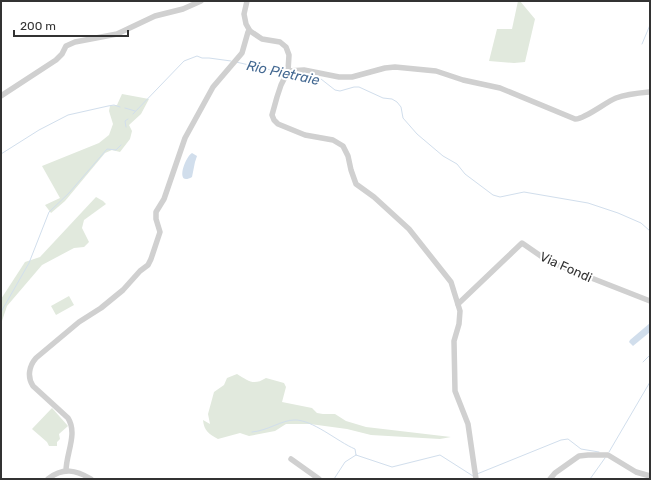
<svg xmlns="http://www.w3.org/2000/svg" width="651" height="480" font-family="Rubik,sans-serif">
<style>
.green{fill:#e1e9dd}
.water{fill:#d1deec}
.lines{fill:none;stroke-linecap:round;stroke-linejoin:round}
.stream{stroke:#d1deec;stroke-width:1}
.minor{stroke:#d0d0d0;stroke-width:5.5}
.labels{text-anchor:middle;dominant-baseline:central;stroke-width:4;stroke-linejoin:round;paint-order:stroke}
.street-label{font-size:13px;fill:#333;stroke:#fff}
.water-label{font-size:14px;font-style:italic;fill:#446992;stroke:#fff}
</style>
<rect width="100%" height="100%" fill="#fff"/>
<!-- green -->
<g class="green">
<path d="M 518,1 L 520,1 L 535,19 L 525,62 L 514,63 L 489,61 L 497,29 L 512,29 Z"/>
<path d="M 122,94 L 149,99 L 141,114 L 129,125 L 132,131 L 130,139 L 120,152 L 112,150 L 105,153 L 65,201 L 51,213 L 45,205 L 60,198 L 42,166 L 99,143 L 109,135 L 113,124 L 109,111 L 110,106 L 117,105 Z"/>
<path d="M 96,197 L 103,201 L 106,204 L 84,220 L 82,228 L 89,242 L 84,247 L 74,248 L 42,265 L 7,306 L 1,324 L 1,299 L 25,262 L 40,257 Z"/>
<path d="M 69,296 L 74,305 L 56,315 L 51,306 Z"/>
<path d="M 237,374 C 249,381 253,386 266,378 L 284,383 L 286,387 L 282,402 L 312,408 L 317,413 L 323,414 L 335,414 L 346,421 L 366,427 L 451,437 L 440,439 L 371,435 L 347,429 L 310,424 L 286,424 L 275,431 L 249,436 L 240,433 L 218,439 C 209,434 204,431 203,420 L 210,424 L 208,414 L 214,392 L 224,385 L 227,378 Z"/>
<path d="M 52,408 L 68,426 L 59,434 L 60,439 L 57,442 L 57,446 L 49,446 L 47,442 L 32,429 Z"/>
</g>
<!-- water -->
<g class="water">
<path d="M 192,153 L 197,156 L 195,162 L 192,177 C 175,187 184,158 192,153 Z"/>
<path d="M 650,323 L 650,332 L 633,346 L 629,342 L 630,340 Z"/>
</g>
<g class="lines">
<!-- stream -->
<g class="stream">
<path d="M 642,44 L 650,25"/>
<path d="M 236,62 L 284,73"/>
<path d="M 289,75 L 308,76 L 321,79 L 335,90 L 340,91 L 354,87 L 359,87 L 383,98 L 392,99 L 397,102 L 401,107 L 403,118 L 417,134 L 443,156 L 457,164 L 465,174 L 493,195 L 500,197 L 524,192 L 588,203 L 618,213 L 641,223 L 650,231"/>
<path d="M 125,108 L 135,111"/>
<path d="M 133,114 L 184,61 L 197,56 L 202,58 L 209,58 L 231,61"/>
<path d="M 126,127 L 125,121 L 128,119"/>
<path d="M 1,154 L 39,130 L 68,115 L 108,106 L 114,105 L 120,107"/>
<path d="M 1,312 L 29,263 L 49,212 L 69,193 L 107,149 L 116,150 L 121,145"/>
<path d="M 643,362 L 650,355"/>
<path d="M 252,432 C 267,431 282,420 294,420 C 312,419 338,442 355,449 L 356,455"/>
<path d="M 609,452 L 650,382"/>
<path d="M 356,455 L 392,467 L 440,455 L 473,476"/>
<path d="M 477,474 L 561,440 L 568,439 L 581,449 L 599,452"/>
<path d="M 1,478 L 2,479"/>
<path d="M 334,479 L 345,462 L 356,455"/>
<path d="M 590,479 L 605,458"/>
</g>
<!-- minor -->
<g class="minor">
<path d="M 247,1 L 244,14 L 246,24 L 250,31 L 262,39 L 280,42 L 286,47 L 289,55 L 288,71 L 281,85 L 277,97 L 272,115 L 274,120 L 278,124 L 305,135 L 333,140 L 343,146 L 348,156 L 351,170 L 356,184 L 374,197 L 409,229 L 451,282 L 460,311 L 459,324 L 454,341 L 455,391 L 468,424 L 476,479"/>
<path d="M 288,71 L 304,70 L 339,77 L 352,77 L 385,68 L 395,67 L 436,71 L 463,80 L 500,88 L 575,119 C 583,120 606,102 616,98 C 627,94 639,93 650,92"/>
<path d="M 1,96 L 56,60 L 62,54 L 66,46 L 75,42 L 117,34 L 155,16 L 183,9 L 201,1"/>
<path d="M 458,304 L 522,243 L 548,261 L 650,301"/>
<path d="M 291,459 L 319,479"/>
<path d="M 66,471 C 66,453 78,434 68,418 L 33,386 C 27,377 29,366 36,358 L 79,322 L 101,308 L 123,290 L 140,271 L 148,265 L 151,259 L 160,232 L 156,219 L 156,212 L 164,199 L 185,138 L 213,87 L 242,53 L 248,32 L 250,31"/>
<path d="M 48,479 C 63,467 76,470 91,479"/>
<path d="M 550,479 L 555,473 L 579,456 L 588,455 L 608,455 L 636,472 L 650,476"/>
</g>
</g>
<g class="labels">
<!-- street labels -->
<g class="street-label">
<text transform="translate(566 267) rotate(24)">Via Fondi</text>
</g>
<!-- water labels -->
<g class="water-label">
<text transform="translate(283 73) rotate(12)">Rio Pietraie</text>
</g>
</g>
<!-- border -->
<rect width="651" height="480" fill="none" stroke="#333333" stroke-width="4"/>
<!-- scale -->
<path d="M14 30v6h114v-6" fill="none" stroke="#333333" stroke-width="2"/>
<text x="20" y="30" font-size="12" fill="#333333" stroke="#ffffff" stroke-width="3" paint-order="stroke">200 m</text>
</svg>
